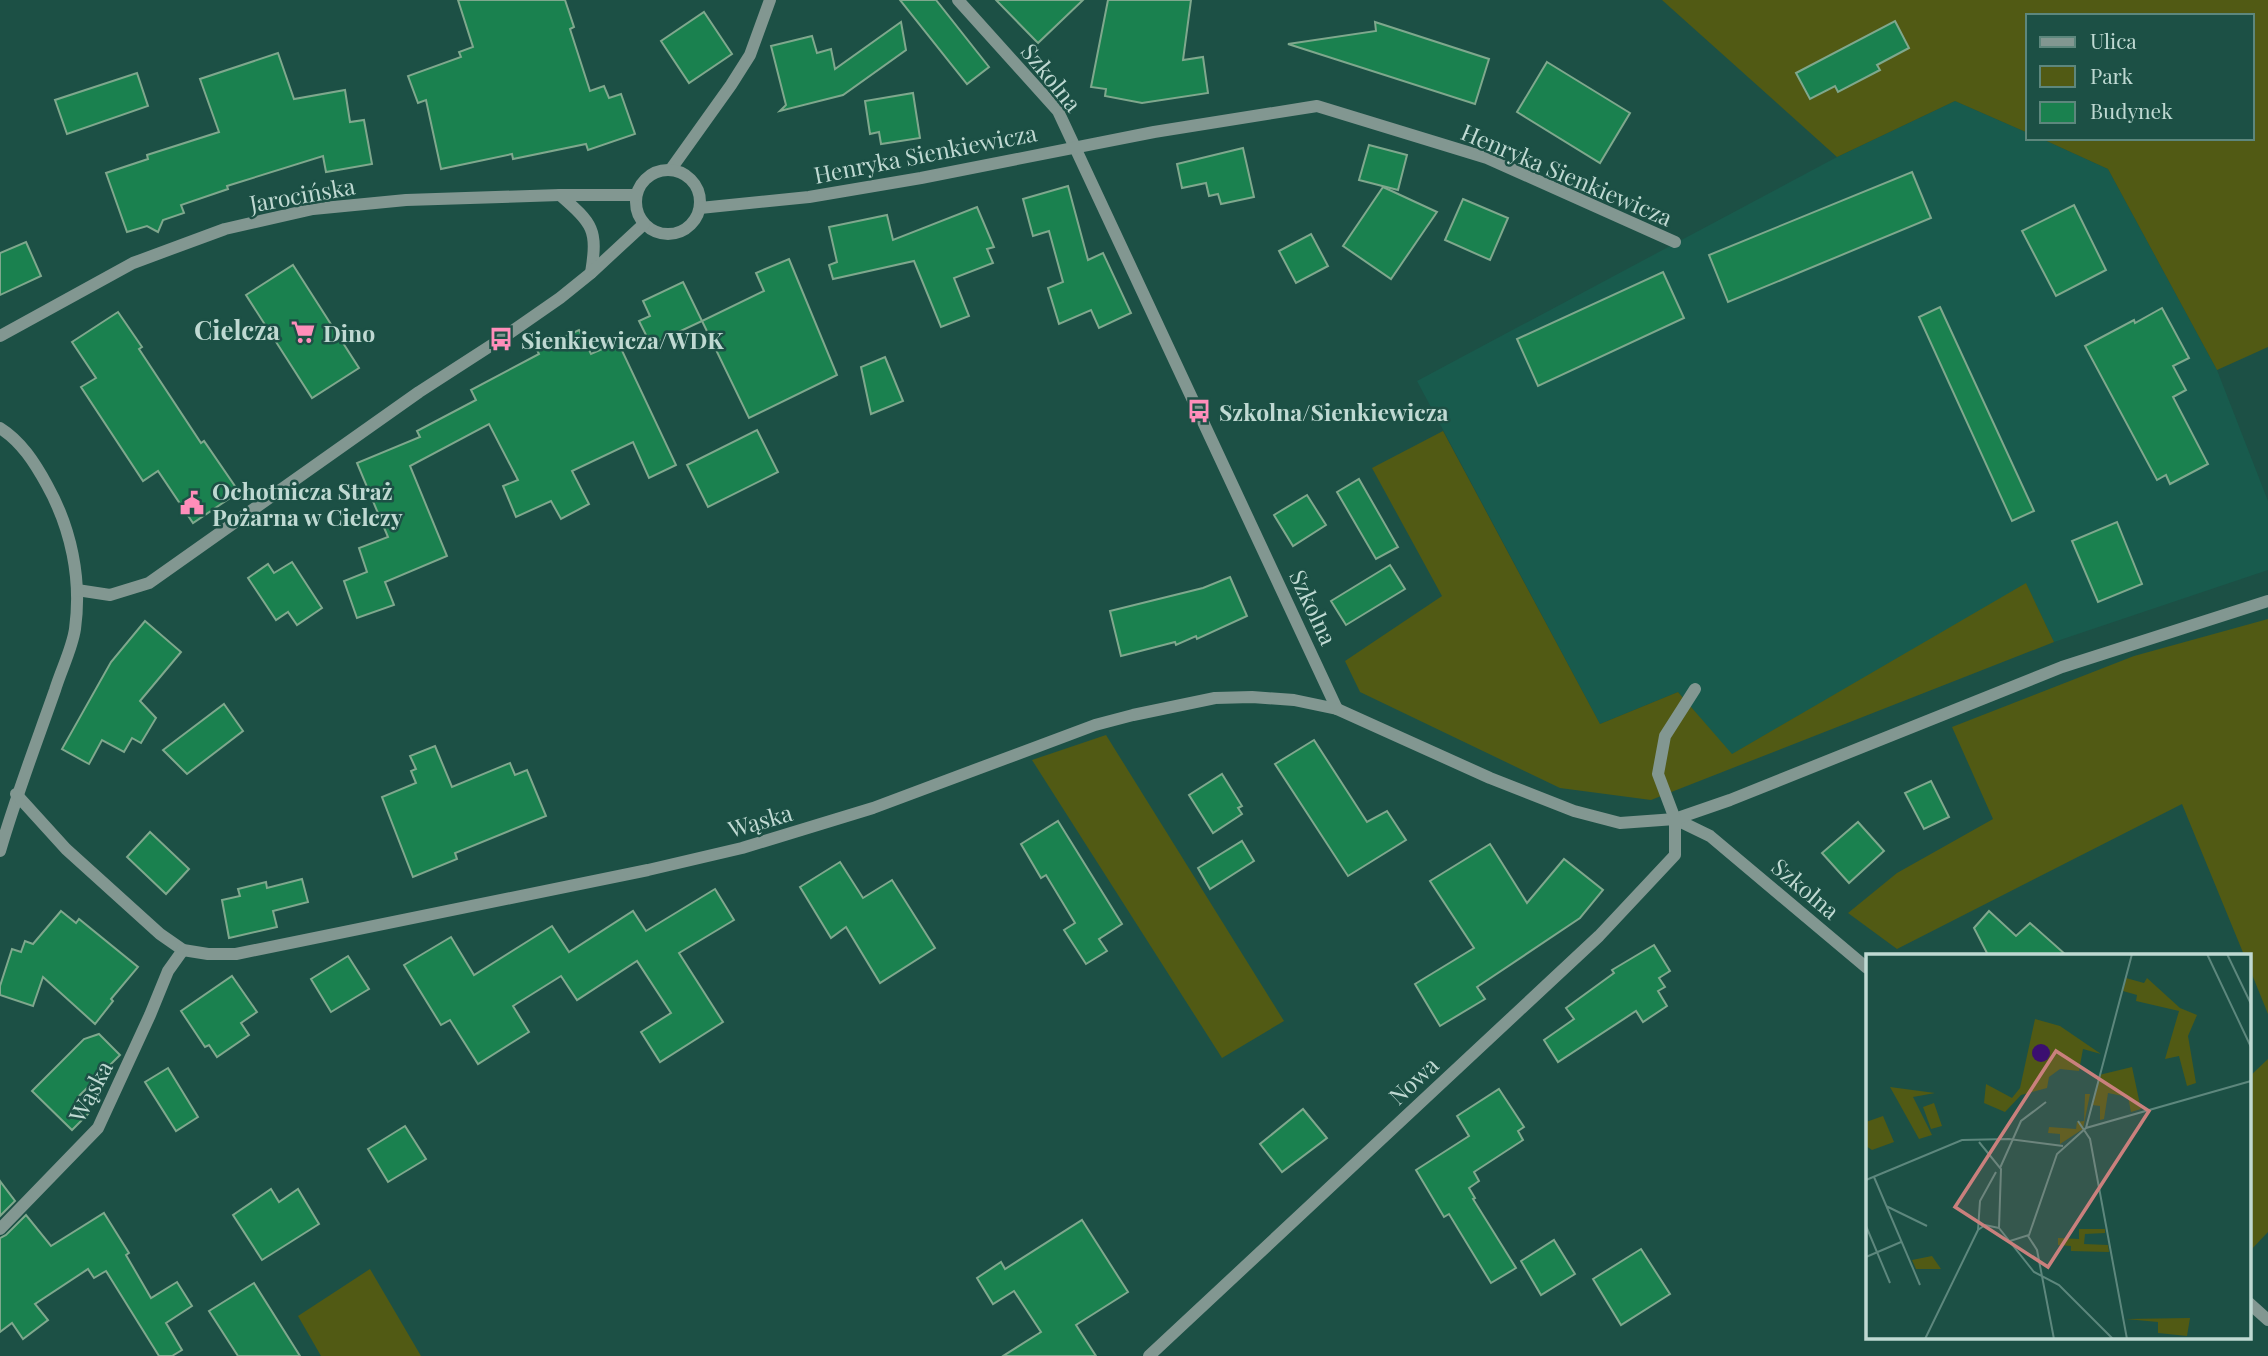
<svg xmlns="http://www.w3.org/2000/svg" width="2268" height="1356" font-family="'Playfair Display',serif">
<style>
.built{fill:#185b4d}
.green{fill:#515a14}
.building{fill:#1a814f;stroke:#7fa88d;stroke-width:2}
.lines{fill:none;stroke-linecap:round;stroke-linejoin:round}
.minor{stroke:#829791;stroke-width:12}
.labels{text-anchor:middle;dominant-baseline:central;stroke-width:5;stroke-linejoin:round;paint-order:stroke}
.street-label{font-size:23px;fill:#bfd9d2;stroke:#1c5045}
.poi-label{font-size:23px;font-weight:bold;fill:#bfd9d2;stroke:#1c5045;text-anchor:start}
.quarter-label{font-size:26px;font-weight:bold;fill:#bfd9d2;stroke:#1c5045}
.inset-road{fill:none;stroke:#5d877d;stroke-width:2}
.view{fill:#ca807d;fill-opacity:0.15;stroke:#ca807d;stroke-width:3.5}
.inset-edge{fill:none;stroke:#bfd9d2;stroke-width:3.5}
</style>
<rect width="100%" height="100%" fill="#1c5045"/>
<!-- built -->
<path class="built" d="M 1955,101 L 2028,133 L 2028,138 L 2040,138 L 2108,169 L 2217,370 L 2268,501 L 2268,570 L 2054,642 L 2026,584 L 1731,755 L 1678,692 L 1600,724 L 1417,381 L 1837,157 Z"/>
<!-- green -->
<g class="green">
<path d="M 1662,0 L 2268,0 L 2268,347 L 2217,370 L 2108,169 L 2040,138 L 2252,138 L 2252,16 L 2028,16 L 2028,133 L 1955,101 L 1837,157 Z"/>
<path d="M 1443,431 L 1600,724 L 1678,692 L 1732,754 L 2026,583 L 2054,642 L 1651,800 L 1560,788 L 1360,692 L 1345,661 L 1442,596 L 1372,468 Z"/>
<path d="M 2268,619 L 2268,1014 L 2249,967 L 2249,955 L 2244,955 L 2182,804 L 1897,949 L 1848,913 L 1897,873 L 1993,819 L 1952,727 L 2134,656 Z"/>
<path d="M 1106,735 L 1284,1021 L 1222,1058 L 1032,760 Z"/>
<path d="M 2268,1059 L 2268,1232 L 2249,1252 L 2249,1077 Z"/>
<path d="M 370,1269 L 421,1356 L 321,1356 L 298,1316 Z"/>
</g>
<!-- building -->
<g class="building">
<path d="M 458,0 L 565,0 L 574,27 L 570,29 L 590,91 L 604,86 L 609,98 L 621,94 L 635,134 L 588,150 L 586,144 L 513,159 L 512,154 L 441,169 L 426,100 L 418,103 L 408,76 L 461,57 L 459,52 L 473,47 Z"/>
<path d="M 900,0 L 936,0 L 989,67 L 967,84 Z"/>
<path d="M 996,0 L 1083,0 L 1038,43 Z"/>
<path d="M 1108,0 L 1191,0 L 1183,60 L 1203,57 L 1208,93 L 1142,103 L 1105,96 L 1106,89 L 1091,87 Z"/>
<path d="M 704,12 L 732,54 L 689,83 L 661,41 Z"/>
<path d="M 1895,21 L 1909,48 L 1877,65 L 1880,70 L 1838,92 L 1835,86 L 1810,99 L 1796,73 Z"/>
<path d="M 901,22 L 906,50 L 843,95 L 780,111 L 786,105 L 771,46 L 812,36 L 817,53 L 831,49 L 835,69 Z"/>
<path d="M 1375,22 L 1489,59 L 1475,104 L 1288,44 L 1376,31 Z"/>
<path d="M 278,53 L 294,99 L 345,90 L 350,122 L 364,120 L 372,164 L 326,172 L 323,156 L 227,186 L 228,189 L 181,205 L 184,213 L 163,220 L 158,232 L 147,226 L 127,232 L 106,173 L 148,159 L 147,155 L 219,132 L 200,79 Z"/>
<path d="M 1547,62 L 1630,113 L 1600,163 L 1517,112 Z"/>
<path d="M 137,73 L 148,106 L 67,134 L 55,100 Z"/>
<path d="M 913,93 L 920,138 L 881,144 L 879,132 L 870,134 L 865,101 Z"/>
<path d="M 1369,145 L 1407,155 L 1398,190 L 1359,180 Z"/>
<path d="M 1243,148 L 1254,197 L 1221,204 L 1218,194 L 1209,196 L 1206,183 L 1182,188 L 1177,164 Z"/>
<path d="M 1912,172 L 1931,218 L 1728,302 L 1709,255 Z"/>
<path d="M 1068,186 L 1088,260 L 1103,253 L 1131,313 L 1099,328 L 1091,310 L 1059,324 L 1048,288 L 1063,282 L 1049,231 L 1033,236 L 1023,199 Z"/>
<path d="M 1383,187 L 1437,212 L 1391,279 L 1343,246 Z"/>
<path d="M 1463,199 L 1508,218 L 1490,260 L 1445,240 Z"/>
<path d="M 2074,205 L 2106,270 L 2056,296 L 2022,231 Z"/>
<path d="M 977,207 L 994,247 L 987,249 L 993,263 L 954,278 L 969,316 L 941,327 L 914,261 L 833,279 L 829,265 L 837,262 L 829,227 L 887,215 L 893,240 Z"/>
<path d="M 1311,234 L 1328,266 L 1296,283 L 1279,251 Z"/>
<path d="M 26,242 L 41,276 L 0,295 L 0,253 Z"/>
<path d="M 789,259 L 837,375 L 749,418 L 702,321 L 764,291 L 756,273 Z"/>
<path d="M 293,265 L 359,368 L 312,398 L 246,295 Z"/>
<path d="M 1663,272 L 1684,318 L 1538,386 L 1517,339 Z"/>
<path d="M 683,282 L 702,321 L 651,345 L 639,321 L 650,316 L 643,301 Z"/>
<path d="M 1940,307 L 2034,511 L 2012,521 L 1919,317 Z"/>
<path d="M 2162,308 L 2189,358 L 2173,366 L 2186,390 L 2173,397 L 2208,464 L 2170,484 L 2166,475 L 2157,480 L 2085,346 L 2134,320 L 2135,323 Z"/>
<path d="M 118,312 L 142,347 L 139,349 L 201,443 L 204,441 L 239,492 L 193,523 L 158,471 L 143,481 L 81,387 L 96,378 L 72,342 Z"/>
<path d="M 579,330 L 591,354 L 618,342 L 676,465 L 649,478 L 633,442 L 572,471 L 589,504 L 561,519 L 551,501 L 516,517 L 503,486 L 518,480 L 489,424 L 410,466 L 447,556 L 385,582 L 394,605 L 357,618 L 344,581 L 367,572 L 359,548 L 388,537 L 357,463 L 420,437 L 417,431 L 476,400 L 471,390 L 539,354 L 537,350 Z"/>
<path d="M 885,357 L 903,401 L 871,414 L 861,367 Z"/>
<path d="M 757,430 L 778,472 L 708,507 L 687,465 Z"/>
<path d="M 1359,479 L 1398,547 L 1376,559 L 1337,492 Z"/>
<path d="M 1307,495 L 1326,525 L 1293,546 L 1274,515 Z"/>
<path d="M 2117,522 L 2142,584 L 2098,602 L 2072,541 Z"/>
<path d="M 292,562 L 322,608 L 297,625 L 288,612 L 276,620 L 248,578 L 268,564 L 274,573 Z"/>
<path d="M 1390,565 L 1405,589 L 1346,625 L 1331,601 Z"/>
<path d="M 1230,577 L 1247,616 L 1197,639 L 1196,636 L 1176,645 L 1175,642 L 1121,656 L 1110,611 L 1203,588 Z"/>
<path d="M 145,621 L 181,652 L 140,701 L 156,718 L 141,743 L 132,738 L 124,752 L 102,740 L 89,764 L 62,749 L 111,662 Z"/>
<path d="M 224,704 L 243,731 L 187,774 L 163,750 Z"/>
<path d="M 1314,740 L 1367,822 L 1387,811 L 1406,840 L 1348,876 L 1275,764 Z"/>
<path d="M 435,746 L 452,787 L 510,763 L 515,775 L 527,770 L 546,816 L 455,853 L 457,859 L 413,877 L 382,797 L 416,783 L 411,771 L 416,769 L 410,756 Z"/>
<path d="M 1222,774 L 1242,806 L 1238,808 L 1242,814 L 1213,833 L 1189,795 Z"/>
<path d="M 1931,781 L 1949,817 L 1924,829 L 1905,793 Z"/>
<path d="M 1058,821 L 1122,924 L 1099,939 L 1107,951 L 1086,964 L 1064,930 L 1075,923 L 1046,875 L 1041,878 L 1021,844 Z"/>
<path d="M 1858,822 L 1884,851 L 1849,883 L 1822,853 Z"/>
<path d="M 150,832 L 189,869 L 166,894 L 127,857 Z"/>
<path d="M 1242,841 L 1254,861 L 1210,889 L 1198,868 Z"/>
<path d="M 1490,844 L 1527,903 L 1564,859 L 1603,890 L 1580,918 L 1477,987 L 1485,999 L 1440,1026 L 1415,984 L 1474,948 L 1430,881 Z"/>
<path d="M 840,862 L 863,898 L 892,880 L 935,948 L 880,983 L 846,927 L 831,938 L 800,887 Z"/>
<path d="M 302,879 L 308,902 L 273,911 L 277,927 L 229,938 L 222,900 L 240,896 L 238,889 L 266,882 L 267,888 Z"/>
<path d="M 715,889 L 734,920 L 679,953 L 723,1022 L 660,1062 L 641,1032 L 671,1013 L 637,961 L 577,1000 L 561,976 L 513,1006 L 529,1032 L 478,1064 L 450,1020 L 441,1025 L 404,965 L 451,937 L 474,975 L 552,926 L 569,952 L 633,911 L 646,931 Z"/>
<path d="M 61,911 L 76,923 L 79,919 L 138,967 L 111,999 L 113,1001 L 95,1024 L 43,977 L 33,1006 L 0,995 L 0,986 L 12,949 L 21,952 L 25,941 L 33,944 Z"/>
<path d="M 1989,911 L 2016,936 L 2030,923 L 2066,955 L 1988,955 L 1974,928 Z"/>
<path d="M 1654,945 L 1670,971 L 1659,978 L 1665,987 L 1658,991 L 1667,1006 L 1643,1022 L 1636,1011 L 1558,1062 L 1544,1040 L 1574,1019 L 1566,1008 L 1614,973 L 1612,970 Z"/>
<path d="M 348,956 L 369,989 L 331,1012 L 311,979 Z"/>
<path d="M 232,976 L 257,1012 L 241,1023 L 249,1035 L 217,1057 L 209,1045 L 205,1047 L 181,1011 Z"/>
<path d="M 99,1034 L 120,1055 L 77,1098 L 90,1112 L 72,1130 L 32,1091 L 84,1039 Z"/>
<path d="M 168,1068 L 198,1117 L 176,1131 L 145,1082 Z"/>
<path d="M 1499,1089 L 1524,1127 L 1518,1131 L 1523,1140 L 1474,1172 L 1479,1181 L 1469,1188 L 1475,1198 L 1473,1199 L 1516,1268 L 1491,1283 L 1449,1214 L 1444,1217 L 1416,1170 L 1469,1136 L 1457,1116 Z"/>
<path d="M 1303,1109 L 1327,1138 L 1282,1172 L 1260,1144 Z"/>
<path d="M 405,1126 L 426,1159 L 388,1182 L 368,1149 Z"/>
<path d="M 0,1181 L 15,1201 L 0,1216 Z"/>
<path d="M 271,1189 L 279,1202 L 298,1189 L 319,1224 L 262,1260 L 233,1215 Z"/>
<path d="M 104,1213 L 129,1253 L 126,1255 L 151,1298 L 177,1282 L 192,1306 L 166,1323 L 182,1350 L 172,1356 L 159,1356 L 106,1271 L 94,1278 L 88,1269 L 35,1304 L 48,1320 L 23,1339 L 12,1323 L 0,1332 L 0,1238 L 6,1235 L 26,1215 L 51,1246 Z"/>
<path d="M 1082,1220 L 1128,1292 L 1076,1325 L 1096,1356 L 1003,1356 L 1041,1332 L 1014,1291 L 993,1304 L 977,1278 L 1001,1262 L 1005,1269 Z"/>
<path d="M 1554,1240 L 1575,1274 L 1541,1295 L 1521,1261 Z"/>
<path d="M 1641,1249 L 1670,1294 L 1621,1325 L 1593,1279 Z"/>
<path d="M 254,1283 L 300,1356 L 238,1356 L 209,1311 Z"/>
</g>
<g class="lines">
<!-- minor -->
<g class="minor">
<path d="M 958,0 L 1058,111 L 1337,709"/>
<path d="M 671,169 L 731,85 L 750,55 L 770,0"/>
<circle cx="668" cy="202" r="32"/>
<path d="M 560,195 C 593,224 598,229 591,273"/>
<path d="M 700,208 L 809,197 L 921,178 L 1154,132 L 1317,106 L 1487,158 L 1675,242"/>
<path d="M 0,336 L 133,263 L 225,229 L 313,209 L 406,200 L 560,195 L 636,195"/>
<path d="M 0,428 C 21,441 35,463 47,485 C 71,528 82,579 75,629 C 72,649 61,670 55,690 C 36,744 16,796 0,851"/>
<path d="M 77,590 L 110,595 L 149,583 L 419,392 L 501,339 L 560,298 L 591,273 L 644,224"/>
<path d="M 16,794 L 66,849 L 160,934 L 183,950 L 208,954 L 236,954 L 648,870 L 742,848 L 873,808 L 1095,725 L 1133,715 L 1215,698 L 1252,697 L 1294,700 L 1337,709 L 1490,778 L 1574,811 L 1620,823 L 1675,819 L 1710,836 L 1867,968"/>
<path d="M 1675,819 L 1730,800 L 2062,667 L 2268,601"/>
<path d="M 0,1229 L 98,1128 L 150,1015 L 168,971 L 183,950"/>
<path d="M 2249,1303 L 2268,1320"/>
<path d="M 1149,1356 L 1599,936 L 1675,855 L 1675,819 L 1658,774 L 1665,736 L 1695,689"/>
</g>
</g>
<!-- icons -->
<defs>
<g id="supermarket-bare" transform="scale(1.89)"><path d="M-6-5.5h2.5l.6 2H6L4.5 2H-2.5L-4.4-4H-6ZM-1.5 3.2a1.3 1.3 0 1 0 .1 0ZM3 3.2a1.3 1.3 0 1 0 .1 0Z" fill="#ff8eba" stroke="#1c5045" stroke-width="2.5" paint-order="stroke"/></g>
<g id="bus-bare" transform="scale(1.89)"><path d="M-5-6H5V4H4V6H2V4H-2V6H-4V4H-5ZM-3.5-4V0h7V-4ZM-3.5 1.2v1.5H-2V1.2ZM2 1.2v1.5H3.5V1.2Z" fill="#ff8eba" stroke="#1c5045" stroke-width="2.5" paint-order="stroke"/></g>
<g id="civic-bare" transform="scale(1.89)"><path d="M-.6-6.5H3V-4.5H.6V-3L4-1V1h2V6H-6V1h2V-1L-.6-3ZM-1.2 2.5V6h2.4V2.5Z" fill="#ff8eba" stroke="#1c5045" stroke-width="2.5" paint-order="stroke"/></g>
</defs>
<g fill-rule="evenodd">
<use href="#supermarket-bare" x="303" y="332"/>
<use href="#bus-bare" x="501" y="339"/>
<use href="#bus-bare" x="1199" y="411"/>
<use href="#civic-bare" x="192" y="503"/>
</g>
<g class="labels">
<!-- street labels -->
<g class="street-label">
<text transform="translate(1052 77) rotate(51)">Szkolna</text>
<text transform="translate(925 153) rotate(-11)">Henryka Sienkiewicza</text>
<text transform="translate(1567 174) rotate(23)">Henryka Sienkiewicza</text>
<text transform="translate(302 194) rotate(-10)">Jarocińska</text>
<text transform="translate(1314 607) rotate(65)">Szkolna</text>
<text transform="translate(760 820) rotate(-16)">Wąska</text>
<text transform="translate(1806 888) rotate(40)">Szkolna</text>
<text transform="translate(1413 1080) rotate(-43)">Nowa</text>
<text transform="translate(90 1091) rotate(-62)">Wąska</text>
</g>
<!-- poi labels -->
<g class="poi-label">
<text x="323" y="332">Dino</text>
<text x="521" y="339">Sienkiewicza/WDK</text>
<text x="1219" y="411">Szkolna/Sienkiewicza</text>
<text x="212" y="490">Ochotnicza Straż<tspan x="212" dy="26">Pożarna w Cielczy</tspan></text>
</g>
<!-- quarter labels -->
<g class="quarter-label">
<text x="237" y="329">Cielcza</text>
</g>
</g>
<!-- overview -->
<g transform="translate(1866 954)">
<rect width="385" height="385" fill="#1c5045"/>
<path d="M 260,24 L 278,29 L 281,24 L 314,54 L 331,61 L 322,82 L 330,129 L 321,132 L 313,102 L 299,105 L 313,57 L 270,47 L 271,41 L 257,37 ZM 169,65 L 194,72 L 235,100 L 217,95 L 213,117 L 194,115 L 183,123 L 181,134 L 155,141 L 139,158 L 118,149 L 120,130 L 146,144 L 154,134 ZM 266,113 L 275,155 L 265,158 L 262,143 L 242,139 L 238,165 L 234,166 L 234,152 L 226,151 L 233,121 ZM 24,133 L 69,139 L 47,143 L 66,181 L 53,185 ZM 219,140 L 224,140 L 217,175 L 194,190 L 194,180 L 182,179 L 183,173 L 210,175 L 211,168 L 218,167 ZM 68,149 L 76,172 L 65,175 L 57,153 ZM 17,162 L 28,188 L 6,196 L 0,192 L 0,168 ZM 213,275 L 239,275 L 239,279 L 219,280 L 218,290 L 242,291 L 243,298 L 205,297 L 205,292 L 192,291 L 192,284 L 213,285 ZM 66,302 L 75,315 L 50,315 L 46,306 ZM 324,364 L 321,382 L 292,379 L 292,368 L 260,365 Z" fill="#515a14"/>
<path d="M166 99a9 9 0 1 1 18 0a9 9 0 1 1-18 0Z" fill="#3b0f70"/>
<path class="inset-road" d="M 341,0 L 385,93M 361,0 L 385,50M 212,167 L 224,185 L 261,385M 220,174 L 266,0M 113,188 L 135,215 L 133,274M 134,214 L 155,167 L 180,148M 8,223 L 54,331M 0,226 L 96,186 L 143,185 L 197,192M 20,252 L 61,272M 0,272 L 24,329M 133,274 L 168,318 L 193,331 L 247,385M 112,276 L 114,247 L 130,218M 162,282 L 171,296 L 188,385M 144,287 L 163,281 L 191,200 L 220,174 L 385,127M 0,303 L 35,288M 59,385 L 112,276 L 119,271 L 133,274"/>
<path class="view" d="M 190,97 L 283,157 L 182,313 L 89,253 Z"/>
<rect width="385" height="385" class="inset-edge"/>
</g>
<!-- legend -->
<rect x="2026" y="14" width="228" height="126" fill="#1c5045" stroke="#5d877d" stroke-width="2"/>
<rect x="2040" y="37" width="35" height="10" fill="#829791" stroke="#5d877d" stroke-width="2"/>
<text x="2090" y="49" font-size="21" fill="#bfd9d2">Ulica</text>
<rect x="2040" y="66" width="35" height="21" fill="#515a14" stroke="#5d877d" stroke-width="2"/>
<text x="2090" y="84" font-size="21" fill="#bfd9d2">Park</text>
<rect x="2040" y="102" width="35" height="21" fill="#1a814f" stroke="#5d877d" stroke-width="2"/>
<text x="2090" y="119" font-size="21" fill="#bfd9d2">Budynek</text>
</svg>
